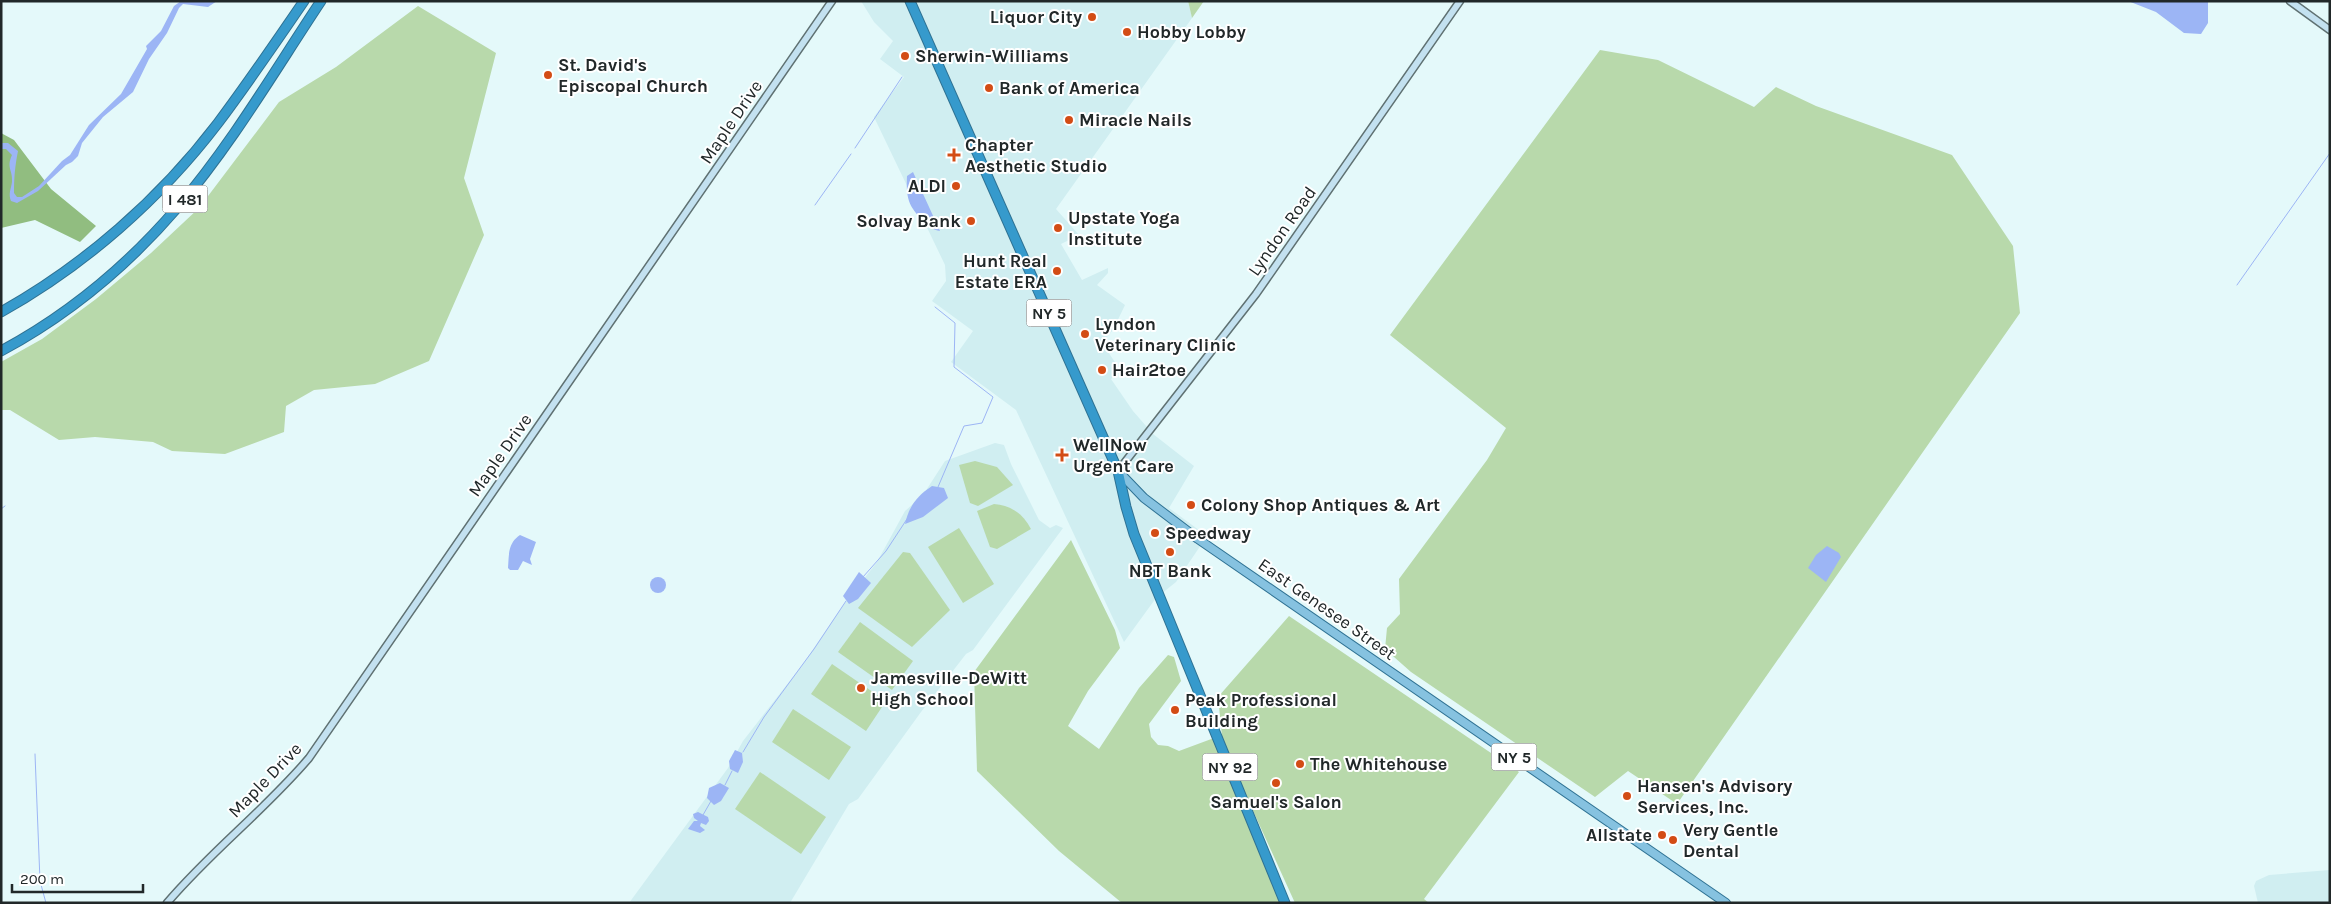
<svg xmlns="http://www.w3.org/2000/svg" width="2331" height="904" font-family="Karla,sans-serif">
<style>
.built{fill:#d0eef1}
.green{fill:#b8d9ab}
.forest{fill:#91bd80}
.water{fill:#9cb5f5}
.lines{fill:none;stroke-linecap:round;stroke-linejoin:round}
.stream{stroke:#9cb5f5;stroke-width:1}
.secondary-casing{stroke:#5f7172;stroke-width:9}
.primary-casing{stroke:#2f7293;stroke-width:10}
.highway-casing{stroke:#2f7293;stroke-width:11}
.secondary{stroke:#c3e1f0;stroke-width:6}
.primary{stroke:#86c2e0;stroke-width:8}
.highway{stroke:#369acc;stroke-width:9}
.poi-dot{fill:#d34c15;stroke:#fff;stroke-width:2}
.labels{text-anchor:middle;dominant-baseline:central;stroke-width:4;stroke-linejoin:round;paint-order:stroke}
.shield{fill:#fff;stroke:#646869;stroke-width:1}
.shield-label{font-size:16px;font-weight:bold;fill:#212829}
.poi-label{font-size:18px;font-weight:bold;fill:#212829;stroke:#fff;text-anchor:start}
.street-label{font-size:18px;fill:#212829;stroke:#fff}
</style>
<rect width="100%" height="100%" fill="#e4f9fa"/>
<!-- built -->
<g class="built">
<path d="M 861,1 L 1188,1 L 1192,18 L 1056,209 L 1079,235 L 1061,244 L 1082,280 L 1108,268 L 1108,273 L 1097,285 L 1125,305 L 1113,330 L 1102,343 L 1121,371 L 1111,379 L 1133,411 L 1153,434 L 1194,466 L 1169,508 L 1207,536 L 1176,582 L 1156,598 L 1124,642 L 1016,410 L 951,362 L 973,331 L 932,301 L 946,281 L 945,265 L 874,117 L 904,77 L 880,59 L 893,41 L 874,22 Z"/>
<path d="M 995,443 L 1004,445 L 1011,464 L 1039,520 L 1050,528 L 1056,525 L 1063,528 L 973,650 L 966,654 L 921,712 L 858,799 L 849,804 L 790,903 L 629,903 L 728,768 L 743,741 L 803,664 L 842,607 L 877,562 L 905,511 L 923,495 L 945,461 Z"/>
<path d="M 2330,870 L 2330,903 L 2258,903 L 2254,886 L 2256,881 L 2269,875 Z"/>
</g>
<!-- green -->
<g class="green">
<path d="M 1188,1 L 1204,1 L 1192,18 Z"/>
<path d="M 418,6 L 496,53 L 464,178 L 484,235 L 429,361 L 375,384 L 314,390 L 286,406 L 284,432 L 225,454 L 172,451 L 153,442 L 95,437 L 59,440 L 10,410 L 1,410 L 1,362 L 42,339 L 96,299 L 151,253 L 199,208 L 279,102 L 336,67 Z"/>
<path d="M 1600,50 L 1658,60 L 1754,107 L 1776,87 L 1816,106 L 1952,155 L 2013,246 L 2020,313 L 1677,804 L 1628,771 L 1595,797 L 1411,672 L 1385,649 L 1387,628 L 1400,614 L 1399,579 L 1487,460 L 1506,428 L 1390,335 Z"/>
<path d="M 975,461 L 997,467 L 1013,485 L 978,506 L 970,503 L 959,465 Z"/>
<path d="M 994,504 C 1012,506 1022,513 1031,529 L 997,549 L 990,547 L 977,511 Z"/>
<path d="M 959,528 L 994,584 L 963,603 L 928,547 Z"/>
<path d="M 1071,540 L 1115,630 L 1120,648 L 1088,691 L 1068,726 L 1099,749 L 1139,688 L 1168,655 L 1174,657 L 1181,681 L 1149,724 L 1151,737 L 1158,745 L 1168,746 L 1179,751 L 1214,738 L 1280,903 L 1122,903 L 1059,851 L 977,771 L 974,672 Z"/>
<path d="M 903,552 L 910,553 L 950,610 L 912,647 L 858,608 Z"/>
<path d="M 1289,616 L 1519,772 L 1424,899 L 1429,903 L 1295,903 L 1245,793 L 1222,736 L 1218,697 Z"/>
<path d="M 860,622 L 913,661 L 892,690 L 838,652 Z"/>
<path d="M 832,664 L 886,701 L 866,731 L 811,694 Z"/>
<path d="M 793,709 L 851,747 L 829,780 L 772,742 Z"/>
<path d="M 760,772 L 826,817 L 801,854 L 735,809 Z"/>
</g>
<!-- forest -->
<path class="forest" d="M 1,133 L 14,140 L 51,189 L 96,226 L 80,242 L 35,220 L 1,228 Z"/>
<!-- water -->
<g class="water">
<path d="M 181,1 L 217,1 L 208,7 L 183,4 L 179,8 L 167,33 L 149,59 L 133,92 L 103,117 L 82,143 L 78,156 L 72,162 L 66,165 L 38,191 L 17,203 L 11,201 C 8,194 11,189 12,182 C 13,170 6,168 12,155 L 6,149 L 1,149 L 1,143 L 8,143 L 18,151 C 15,166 14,178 14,193 L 17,197 L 22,197 L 39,186 L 62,161 L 70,155 L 89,125 L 121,94 L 147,49 L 146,46 L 161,31 L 174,6 Z"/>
<path d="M 2128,1 L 2208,1 L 2208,23 L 2201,34 L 2184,33 L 2156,12 Z"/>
<path d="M 913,172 L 940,231 C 933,230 929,227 924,221 C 908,207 906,197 907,176 Z"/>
<path d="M 932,486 L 944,488 L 948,498 L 923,517 L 905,524 C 909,506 917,496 932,486 Z"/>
<path d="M 520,535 L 536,542 L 530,559 L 532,565 L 523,561 L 518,570 L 510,570 L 508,568 C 509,554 508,543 520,535 Z"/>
<path d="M 1827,546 L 1839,553 L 1841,557 L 1826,582 L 1808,568 L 1816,555 Z"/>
<path d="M 859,572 L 871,583 L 858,599 L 849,604 L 843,596 Z"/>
<circle cx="658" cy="585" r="8"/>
<path d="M 735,750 L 742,753 L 743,762 L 738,773 L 730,769 L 729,761 Z"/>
<path d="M 720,783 L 729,788 L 721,801 L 714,805 L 707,798 L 709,788 Z"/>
<path d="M 698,812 L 708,817 L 709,821 L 706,825 L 701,823 L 700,826 L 705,830 L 700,833 L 688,829 L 694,821 L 698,821 L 694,818 L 693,814 Z"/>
</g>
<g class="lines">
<!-- stream -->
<g class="stream">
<path d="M 855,148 L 902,77"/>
<path d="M 815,205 L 851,154"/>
<path d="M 2237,285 L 2330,153"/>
<path d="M 935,307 L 955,323 L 954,367 L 993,397 L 982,423 L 964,426 L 938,487"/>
<path d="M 1,509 L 5,506"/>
<path d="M 863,577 L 886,551 L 907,519"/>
<path d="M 1,586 L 1,595"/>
<path d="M 743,752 L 764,717 L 814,649 L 846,601"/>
<path d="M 35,754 L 40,881 L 46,903"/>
<path d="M 725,785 L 732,771"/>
<path d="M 703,815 L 711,801"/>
</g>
<!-- secondary casing -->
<g class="secondary-casing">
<g id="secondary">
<path d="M 2290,1 L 2330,30"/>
<path d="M 1118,471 L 1256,294 L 1460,1"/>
<path d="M 167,903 C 211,851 265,810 309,758 L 832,1"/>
</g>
</g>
<!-- primary casing -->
<g class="primary-casing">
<path id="primary" d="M 1118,471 L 1144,498 L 1198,539 L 1726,903"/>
</g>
<!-- highway casing -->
<g class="highway-casing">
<g id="highway">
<path d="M 910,1 L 1118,471 L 1126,507 L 1134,534 L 1285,903"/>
<path d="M 1,312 C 85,265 160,199 218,123 C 248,83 276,42 304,1"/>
<path d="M 1,351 C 68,315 128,265 177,208 C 232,144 275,70 321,1"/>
</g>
</g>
<!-- secondary -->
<use href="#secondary" class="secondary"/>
<!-- primary -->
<use href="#primary" class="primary"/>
<!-- highway -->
<use href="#highway" class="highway"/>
</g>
<!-- markers -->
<g class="poi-dot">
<circle cx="1092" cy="17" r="5"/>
<circle cx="1127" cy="32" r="5"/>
<circle cx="905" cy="56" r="5"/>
<circle cx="548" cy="75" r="5"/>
<circle cx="989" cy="88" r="5"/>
<circle cx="1069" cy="120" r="5"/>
<path d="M951.5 147.5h5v5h5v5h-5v5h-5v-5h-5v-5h5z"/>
<circle cx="956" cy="186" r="5"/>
<circle cx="971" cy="221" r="5"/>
<circle cx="1058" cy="228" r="5"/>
<circle cx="1057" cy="271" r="5"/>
<circle cx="1085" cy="334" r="5"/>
<circle cx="1102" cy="370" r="5"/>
<path d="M1059.5 447.5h5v5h5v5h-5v5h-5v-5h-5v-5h5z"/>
<circle cx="1191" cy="505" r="5"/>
<circle cx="1155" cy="533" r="5"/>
<circle cx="1170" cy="552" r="5"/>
<circle cx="861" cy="688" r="5"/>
<circle cx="1175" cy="710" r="5"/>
<circle cx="1300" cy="764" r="5"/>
<circle cx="1276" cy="783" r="5"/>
<circle cx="1627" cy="796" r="5"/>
<circle cx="1662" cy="835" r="5"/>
<circle cx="1673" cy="840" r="5"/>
</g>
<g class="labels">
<!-- shield labels -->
<g class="shield">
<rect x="162.5" y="185.5" width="45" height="27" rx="4"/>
<rect x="1026.5" y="299.5" width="45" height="27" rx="4"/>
<rect x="1491.5" y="743.5" width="45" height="27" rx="4"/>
<rect x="1202.5" y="753.5" width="55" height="27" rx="4"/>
</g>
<g class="shield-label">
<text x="185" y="199">I 481</text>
<text x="1049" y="313">NY 5</text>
<text x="1514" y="757">NY 5</text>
<text x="1230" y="767">NY 92</text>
</g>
<!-- poi labels -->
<g class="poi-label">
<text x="1082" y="17" text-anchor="end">Liquor City</text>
<text x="1137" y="32">Hobby Lobby</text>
<text x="915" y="56">Sherwin-Williams</text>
<text x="558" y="65">St. David's<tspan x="558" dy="21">Episcopal Church</tspan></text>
<text x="999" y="88">Bank of America</text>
<text x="1079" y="120">Miracle Nails</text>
<text x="965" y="145">Chapter<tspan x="965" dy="21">Aesthetic Studio</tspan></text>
<text x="946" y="186" text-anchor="end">ALDI</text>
<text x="1068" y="218">Upstate Yoga<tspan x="1068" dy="21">Institute</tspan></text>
<text x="961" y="221" text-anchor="end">Solvay Bank</text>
<text x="1047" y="261" text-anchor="end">Hunt Real<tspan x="1047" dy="21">Estate ERA</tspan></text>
<text x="1095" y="324">Lyndon<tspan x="1095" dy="21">Veterinary Clinic</tspan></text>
<text x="1112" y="370">Hair2toe</text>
<text x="1073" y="445">WellNow<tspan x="1073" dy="21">Urgent Care</tspan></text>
<text x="1201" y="505">Colony Shop Antiques &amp; Art</text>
<text x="1165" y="533">Speedway</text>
<text x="1170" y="571" text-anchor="middle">NBT Bank</text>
<text x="871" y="678">Jamesville-DeWitt<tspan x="871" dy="21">High School</tspan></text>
<text x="1185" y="700">Peak Professional<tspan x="1185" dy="21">Building</tspan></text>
<text x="1310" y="764">The Whitehouse</text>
<text x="1637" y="786">Hansen's Advisory<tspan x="1637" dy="21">Services, Inc.</tspan></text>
<text x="1276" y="802" text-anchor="middle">Samuel's Salon</text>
<text x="1683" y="830">Very Gentle<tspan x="1683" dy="21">Dental</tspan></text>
<text x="1652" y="835" text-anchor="end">Allstate</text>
</g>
<!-- street labels -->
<g class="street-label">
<text transform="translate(731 122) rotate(-56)">Maple Drive</text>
<text transform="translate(1282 231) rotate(-55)">Lyndon Road</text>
<text transform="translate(500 455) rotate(-55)">Maple Drive</text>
<text transform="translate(1327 609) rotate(35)">East Genesee Street</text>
<text transform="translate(265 780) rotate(-46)">Maple Drive</text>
</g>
</g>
<!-- border -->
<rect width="2331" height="904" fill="none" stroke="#212829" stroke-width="5"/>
<!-- scale -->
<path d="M12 884v8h131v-8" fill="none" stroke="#212829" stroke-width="2.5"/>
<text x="20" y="884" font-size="15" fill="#212829" stroke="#ffffff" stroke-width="4" paint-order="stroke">200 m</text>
</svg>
